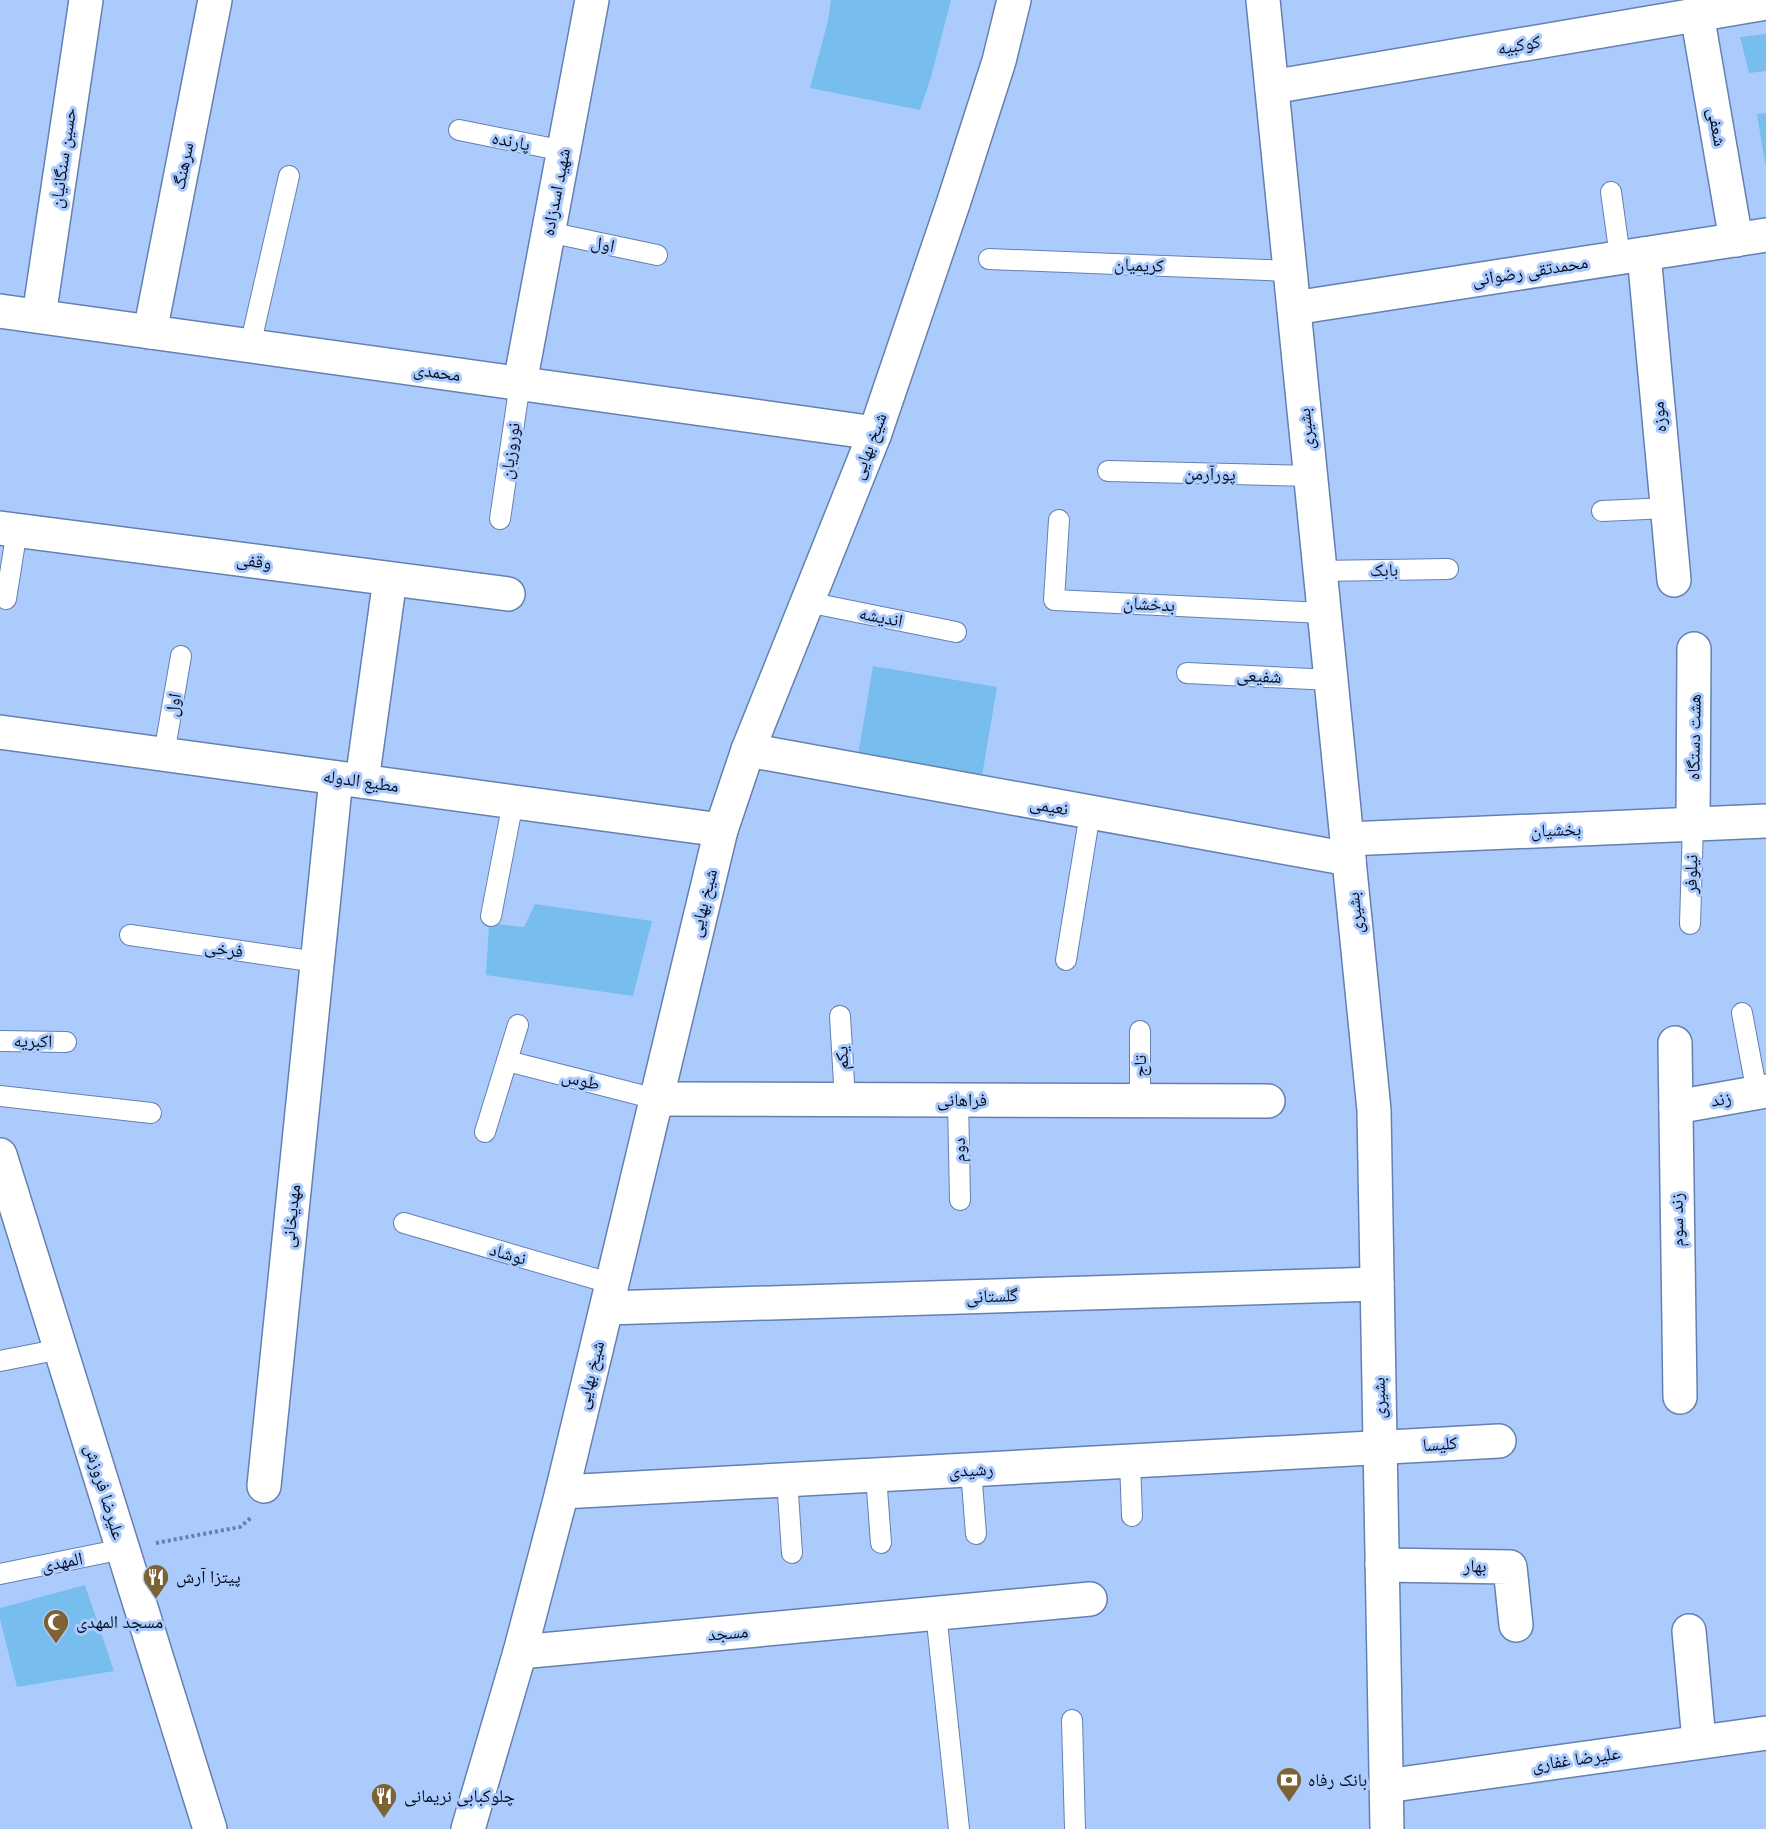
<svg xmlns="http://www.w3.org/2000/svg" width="1766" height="1829" font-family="Figtree,'Noto Naskh Arabic',sans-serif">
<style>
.building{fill:#77beef}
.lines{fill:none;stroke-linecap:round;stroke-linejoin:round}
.lane-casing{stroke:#6480ae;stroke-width:22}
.street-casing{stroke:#6480ae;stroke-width:36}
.secondary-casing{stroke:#6480ae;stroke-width:36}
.path{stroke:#6980a5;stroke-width:4;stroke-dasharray:3 3;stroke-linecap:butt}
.lane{stroke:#fff;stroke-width:20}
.street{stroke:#fff;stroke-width:33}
.secondary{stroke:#fff;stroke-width:33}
.labels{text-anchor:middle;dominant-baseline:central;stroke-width:6;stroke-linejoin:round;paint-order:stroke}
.street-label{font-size:18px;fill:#040d1e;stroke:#accbfd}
.poi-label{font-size:18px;fill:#040d1e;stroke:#accbfd;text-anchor:start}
</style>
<rect width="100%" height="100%" fill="#accbfd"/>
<!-- building -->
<g class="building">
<path d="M 831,0 L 951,0 L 931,77 L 920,110 L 810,88 L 828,21 Z"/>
<path d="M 1766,34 L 1766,71 L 1749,73 L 1740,37 Z"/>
<path d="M 1766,113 L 1766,163 L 1765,163 L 1757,114 Z"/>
<path d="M 873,666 L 997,687 L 982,776 L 858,755 Z"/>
<path d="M 535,904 L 652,921 L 633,996 L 486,975 L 489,923 L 524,927 Z"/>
<path d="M 85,1585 L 114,1671 L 17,1687 L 0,1619 L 0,1608 Z"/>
</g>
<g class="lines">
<!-- lane casing -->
<g class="lane-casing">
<g id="lane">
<path d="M 459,130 L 564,151"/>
<path d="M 1611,192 L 1620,257"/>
<path d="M 548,232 L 657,255"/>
<path d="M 989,259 L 1289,271"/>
<path d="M 250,346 L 289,176"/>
<path d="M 1108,471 L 1311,476"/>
<path d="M 1602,511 L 1668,508"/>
<path d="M 500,519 L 520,383"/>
<path d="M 1059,520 L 1054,600 L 1324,613"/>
<path d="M 1320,571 L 1448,569"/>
<path d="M 6,599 L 17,530"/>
<path d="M 807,602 L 956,632"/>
<path d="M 1187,673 L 1331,680"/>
<path d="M 164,754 L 181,656"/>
<path d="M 491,916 L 513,802"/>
<path d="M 1690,924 L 1693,824"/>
<path d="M 130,935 L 317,962"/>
<path d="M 1066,960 L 1090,813"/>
<path d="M 1742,1013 L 1757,1093"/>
<path d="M 840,1016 L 845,1100"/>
<path d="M 0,1041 L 66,1042"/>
<path d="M 507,1061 L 656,1099"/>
<path d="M 0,1096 L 151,1113"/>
<path d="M 958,1100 L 960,1200"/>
<path d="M 1140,1100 L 1140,1031"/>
<path d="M 485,1132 L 518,1025"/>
<path d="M 404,1223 L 613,1284"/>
<path d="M 0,1361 L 61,1349"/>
<path d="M 1130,1461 L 1132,1516"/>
<path d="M 971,1470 L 976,1534"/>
<path d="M 876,1475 L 881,1543"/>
<path d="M 787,1479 L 792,1553"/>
<path d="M 0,1574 L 123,1549"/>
<path d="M 936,1613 L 959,1829"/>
<path d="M 1072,1720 L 1075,1829"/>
</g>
</g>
<!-- street casing -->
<g class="street-casing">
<g id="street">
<path d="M 1697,14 L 1736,240"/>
<path d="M 1272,87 L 1766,3"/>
<path d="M 1644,254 L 1674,580"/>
<path d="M 1294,308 L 1766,235"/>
<path d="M 39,316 L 86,0"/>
<path d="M 150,332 L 215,0"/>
<path d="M 520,383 L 592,0"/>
<path d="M 0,528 L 508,594"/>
<path d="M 0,732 L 721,830"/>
<path d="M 748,750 L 1349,859"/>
<path d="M 362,781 L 390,579"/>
<path d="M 1693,824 L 1694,649"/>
<path d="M 1347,839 L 1766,821"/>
<path d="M 1675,1043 L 1680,1397"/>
<path d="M 656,1099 L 1268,1101"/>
<path d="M 1676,1107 L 1766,1091"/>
<path d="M 607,1308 L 1377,1284"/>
<path d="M 264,1486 L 336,778"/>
<path d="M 562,1492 L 1499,1441"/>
<path d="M 1382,1565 L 1510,1567 L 1516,1625"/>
<path d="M 1689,1631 L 1699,1741"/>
<path d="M 520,1652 L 1090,1599"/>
</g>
</g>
<!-- secondary casing -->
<g class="secondary-casing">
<g id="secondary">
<path d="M 1263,0 L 1374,1110 L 1387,1829"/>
<path d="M 0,311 L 875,433"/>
<path d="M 0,1155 L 210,1829"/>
<path d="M 1386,1786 L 1766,1733"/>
<path d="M 468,1829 L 520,1652 L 562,1492 L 721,830 L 748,750 L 875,433 L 954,201 L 999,61 L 1014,0"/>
</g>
</g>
<!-- path -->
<path class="path" d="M 156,1543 L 240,1527 L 252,1517"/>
<!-- lane -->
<use href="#lane" class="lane"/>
<!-- street -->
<use href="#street" class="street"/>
<!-- secondary -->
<use href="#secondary" class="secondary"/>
</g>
<!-- icons -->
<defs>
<g id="restaurant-pin" transform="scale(1.35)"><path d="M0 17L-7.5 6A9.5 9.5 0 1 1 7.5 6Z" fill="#7c6234" stroke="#accbfd"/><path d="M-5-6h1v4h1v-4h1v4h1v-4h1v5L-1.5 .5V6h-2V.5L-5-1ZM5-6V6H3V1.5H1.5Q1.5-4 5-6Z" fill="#fff"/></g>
<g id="mosque-pin" transform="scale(1.35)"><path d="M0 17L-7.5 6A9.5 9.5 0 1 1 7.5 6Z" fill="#7c6234" stroke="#accbfd"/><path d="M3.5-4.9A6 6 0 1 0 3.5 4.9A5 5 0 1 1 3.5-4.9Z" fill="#fff"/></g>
<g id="bank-pin" transform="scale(1.35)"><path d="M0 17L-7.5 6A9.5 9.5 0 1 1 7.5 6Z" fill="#7c6234" stroke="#accbfd"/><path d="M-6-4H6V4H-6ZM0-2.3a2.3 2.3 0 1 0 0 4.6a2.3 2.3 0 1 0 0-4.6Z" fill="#fff"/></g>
</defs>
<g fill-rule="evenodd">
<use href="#restaurant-pin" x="156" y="1577"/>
<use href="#mosque-pin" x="56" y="1622"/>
<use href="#bank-pin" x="1289" y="1780"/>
<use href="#restaurant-pin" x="384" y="1796"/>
</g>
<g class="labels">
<!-- street labels -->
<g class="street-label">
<text transform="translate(1519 45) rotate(-10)">کوکبیه</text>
<text transform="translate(1717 127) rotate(80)">شعفی</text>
<text transform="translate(511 141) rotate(11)">پارنده</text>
<text transform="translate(63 158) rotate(-82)">حسین سنگانیان</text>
<text transform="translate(183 166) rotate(-79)">سرهنگ</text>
<text transform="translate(556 192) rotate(-79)">شهید اسدزاده</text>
<text transform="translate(603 244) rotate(12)">اول</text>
<text transform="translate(1139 265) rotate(2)">کریمیان</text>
<text transform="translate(1530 271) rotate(-9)">محمدتقی رضوانی</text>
<text transform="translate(437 372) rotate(8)">محمدی</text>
<text transform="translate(1659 417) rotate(-95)">موزه</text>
<text transform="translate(1306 429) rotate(-96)">بشیری</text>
<text transform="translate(869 446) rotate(-69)">شیخ بهایی</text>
<text transform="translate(510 451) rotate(-82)">نوروزیان</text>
<text transform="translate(1210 474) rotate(1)">پورآرمن</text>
<text transform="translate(254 561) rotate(7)">وقفی</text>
<text transform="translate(1384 570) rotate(-1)">بابک</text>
<text transform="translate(1149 604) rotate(3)">بدخشان</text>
<text transform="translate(881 617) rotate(11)">اندیشه</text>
<text transform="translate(1259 676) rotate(3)">شفیعی</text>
<text transform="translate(173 705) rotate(-80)">اول</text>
<text transform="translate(1694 737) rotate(-89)">هشت دستگاه</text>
<text transform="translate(361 781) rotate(8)">مطیع الدوله</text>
<text transform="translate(1049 806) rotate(10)">نعیمی</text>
<text transform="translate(1556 830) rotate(-2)">بخشیان</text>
<text transform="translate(1691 874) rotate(-89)">نیلوفر</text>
<text transform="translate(703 903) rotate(-76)">شیخ بهایی</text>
<text transform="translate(1355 913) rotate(-96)">بشیری</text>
<text transform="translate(224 949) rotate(8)">فرخی</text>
<text transform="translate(33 1041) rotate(1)">اکبریه</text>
<text transform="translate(842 1058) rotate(-93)">یکم</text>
<text transform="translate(1140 1066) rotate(-90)">تاج</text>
<text transform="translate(581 1080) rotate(14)">طوس</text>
<text transform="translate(1721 1099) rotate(-10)">زند</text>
<text x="962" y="1100">فراهانی</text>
<text transform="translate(959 1150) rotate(-91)">دوم</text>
<text transform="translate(291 1216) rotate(-84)">مهدیخانی</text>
<text transform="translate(1677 1220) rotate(-91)">زند سوم</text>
<text transform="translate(508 1254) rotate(16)">نوشاد</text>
<text transform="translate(992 1296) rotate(-2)">گلستانی</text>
<text transform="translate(590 1375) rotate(-76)">شیخ بهایی</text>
<text transform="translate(1379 1398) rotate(-91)">بشیری</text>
<text transform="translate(1440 1444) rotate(-4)">کلیسا</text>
<text transform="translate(971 1470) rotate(-3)">رشیدی</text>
<text transform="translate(105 1492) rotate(73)">علیرضا فروزش</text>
<text transform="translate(62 1562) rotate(-11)">المهدی</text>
<text transform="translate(1475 1566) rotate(1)">بهار</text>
<text transform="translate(728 1633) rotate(-5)">مسجد</text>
<text transform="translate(1576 1759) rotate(-8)">علیرضا غفاری</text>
</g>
<!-- poi labels -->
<g class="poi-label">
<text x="176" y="1577">پیتزا آرش</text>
<text x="76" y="1622">مسجد المهدی</text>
<text x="1308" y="1780">بانک رفاه</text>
<text x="404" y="1796">چلوکبابی نریمانی</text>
</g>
</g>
</svg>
